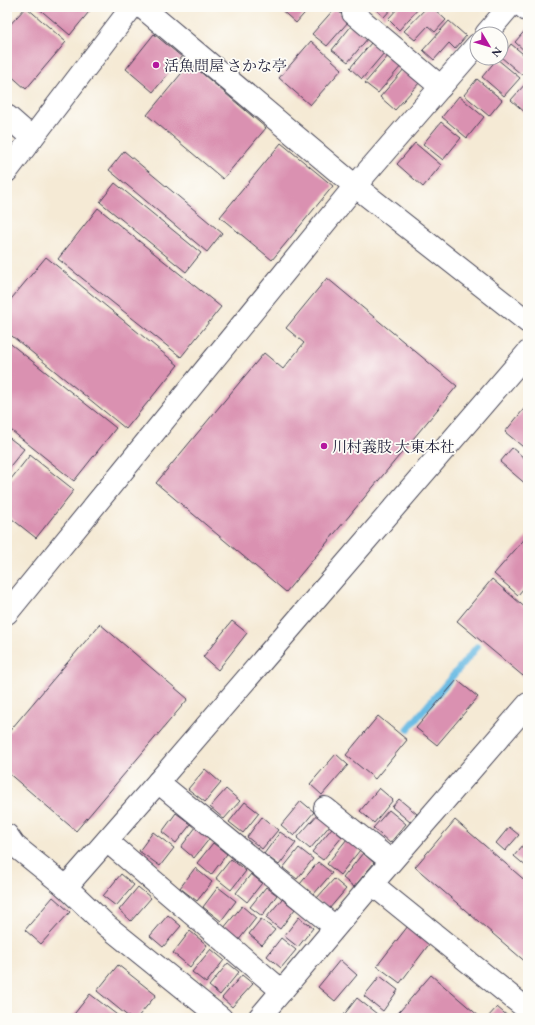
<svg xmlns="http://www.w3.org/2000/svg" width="535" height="1025" font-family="'EB Garamond','Noto Serif JP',serif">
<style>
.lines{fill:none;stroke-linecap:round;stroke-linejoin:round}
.stream{stroke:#67bae3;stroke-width:7}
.building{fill:#da91b1}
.minor-casing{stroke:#424052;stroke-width:24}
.minor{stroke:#fff;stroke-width:22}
.poi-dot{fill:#b5179e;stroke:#fdfcf7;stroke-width:1.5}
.labels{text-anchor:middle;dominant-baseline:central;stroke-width:3.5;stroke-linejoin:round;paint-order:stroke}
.poi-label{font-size:15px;fill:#22223b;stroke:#fdfcf7;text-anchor:start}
</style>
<rect width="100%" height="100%" fill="#fdfcf7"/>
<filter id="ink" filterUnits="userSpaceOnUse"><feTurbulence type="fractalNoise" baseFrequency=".025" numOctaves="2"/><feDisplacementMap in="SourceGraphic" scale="8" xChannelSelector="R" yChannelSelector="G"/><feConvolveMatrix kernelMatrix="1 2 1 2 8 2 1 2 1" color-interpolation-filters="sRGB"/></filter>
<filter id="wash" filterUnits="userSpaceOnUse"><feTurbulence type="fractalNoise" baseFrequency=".012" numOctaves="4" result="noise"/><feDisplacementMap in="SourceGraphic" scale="16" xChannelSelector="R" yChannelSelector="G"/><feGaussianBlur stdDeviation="0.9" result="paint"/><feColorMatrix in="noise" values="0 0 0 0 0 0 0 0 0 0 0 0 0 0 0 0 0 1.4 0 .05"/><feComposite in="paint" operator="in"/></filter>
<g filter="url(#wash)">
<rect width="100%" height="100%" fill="#f5ead5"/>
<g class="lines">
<!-- stream -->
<path class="stream" d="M 408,729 L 477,647"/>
</g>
<g id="blocks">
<!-- building -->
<g class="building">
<path d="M 26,7 L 66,42 L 26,89 L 7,72 L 7,28 Z"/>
<path d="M 37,7 L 93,7 L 70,35 Z"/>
<path d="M 278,7 L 310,7 L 296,23 Z"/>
<path d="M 373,7 L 393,7 L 384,17 Z"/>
<path d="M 399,7 L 420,7 L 399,30 L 388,19 Z"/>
<path d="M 427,7 L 432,7 L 446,20 L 435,32 L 428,26 L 415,40 L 404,31 Z"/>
<path d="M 335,8 L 349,21 L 327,46 L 312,34 Z"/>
<path d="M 449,21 L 466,36 L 455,49 L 449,43 L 434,60 L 423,50 Z"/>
<path d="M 352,25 L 368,38 L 348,62 L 332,50 Z"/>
<path d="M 528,27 L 528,54 L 515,42 Z"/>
<path d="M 154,34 L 182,57 L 153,92 L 126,69 Z"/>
<path d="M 311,41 L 342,69 L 310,105 L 279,78 Z"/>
<path d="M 371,43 L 384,53 L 362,79 L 350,68 Z"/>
<path d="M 511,44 L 528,58 L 528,69 L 522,75 L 501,57 Z"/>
<path d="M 389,55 L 402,65 L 378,93 L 365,83 Z"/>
<path d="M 497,59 L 520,78 L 504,96 L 482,77 Z"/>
<path d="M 190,63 L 266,128 L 223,179 L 147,115 Z"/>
<path d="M 405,68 L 420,82 L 395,110 L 380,97 Z"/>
<path d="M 477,79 L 502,100 L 489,116 L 464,95 Z"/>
<path d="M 526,83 L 528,85 L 528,115 L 511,100 Z"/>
<path d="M 459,96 L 484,117 L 467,138 L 442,117 Z"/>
<path d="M 441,122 L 461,138 L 443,160 L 423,144 Z"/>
<path d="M 281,143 L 333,186 L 272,260 L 220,217 Z"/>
<path d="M 415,143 L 441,165 L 423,187 L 397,164 Z"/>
<path d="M 124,151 L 222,233 L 207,252 L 109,170 Z"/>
<path d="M 115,183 L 201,253 L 186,272 L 100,202 Z"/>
<path d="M 98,208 L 221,307 L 181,357 L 58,259 Z"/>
<path d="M 46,257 L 178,365 L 126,429 L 7,332 L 7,304 Z"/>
<path d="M 327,278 L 457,386 L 286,592 L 156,483 L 264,353 L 283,369 L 304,343 L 286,328 Z"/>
<path d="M 7,341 L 116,428 L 74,481 L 7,427 Z"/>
<path d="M 528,404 L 528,451 L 505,432 Z"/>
<path d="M 7,436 L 24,449 L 7,470 Z"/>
<path d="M 512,448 L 528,461 L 528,486 L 500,462 Z"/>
<path d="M 30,455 L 74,490 L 36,538 L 7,515 L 7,484 Z"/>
<path d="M 528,535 L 528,583 L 518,595 L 494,574 Z"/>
<path d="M 492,579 L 528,610 L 528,670 L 523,676 L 457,621 Z"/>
<path d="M 232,621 L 247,633 L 218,670 L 203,657 Z"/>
<path d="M 100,624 L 188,699 L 76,831 L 7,772 L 7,734 Z"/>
<path d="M 457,680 L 478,697 L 437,745 L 416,728 Z"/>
<path d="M 378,716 L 407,740 L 375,779 L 346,755 Z"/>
<path d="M 336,754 L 348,765 L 322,795 L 310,784 Z"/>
<path d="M 205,769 L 221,783 L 205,802 L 188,789 Z"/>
<path d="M 379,788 L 393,800 L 374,823 L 360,811 Z"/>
<path d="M 226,789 L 240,801 L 224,819 L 210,807 Z"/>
<path d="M 399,799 L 417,814 L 410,822 L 392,807 Z"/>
<path d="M 301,801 L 314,812 L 294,836 L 281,825 Z"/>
<path d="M 245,802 L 259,813 L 243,833 L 229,822 Z"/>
<path d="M 389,810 L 406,824 L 390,843 L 373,828 Z"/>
<path d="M 176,813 L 191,824 L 176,843 L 162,832 Z"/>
<path d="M 318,814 L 331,824 L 310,849 L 297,838 Z"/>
<path d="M 262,817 L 278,830 L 262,849 L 247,837 Z"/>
<path d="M 455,820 L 528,883 L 528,964 L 415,867 Z"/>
<path d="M 196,827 L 210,838 L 194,858 L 181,847 Z"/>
<path d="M 509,827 L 519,835 L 505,851 L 496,843 Z"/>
<path d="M 332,828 L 342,837 L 323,860 L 312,852 Z"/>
<path d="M 153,832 L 174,848 L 160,866 L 139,851 Z"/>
<path d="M 280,832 L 296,843 L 279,865 L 264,854 Z"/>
<path d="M 347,839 L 360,850 L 340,875 L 327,864 Z"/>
<path d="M 528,839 L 528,868 L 514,856 Z"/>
<path d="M 213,843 L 227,854 L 211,875 L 197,863 Z"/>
<path d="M 299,848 L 313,859 L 297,879 L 283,868 Z"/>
<path d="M 363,853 L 374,863 L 354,887 L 343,878 Z"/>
<path d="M 231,859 L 246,871 L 231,890 L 216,878 Z"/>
<path d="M 318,862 L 332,873 L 313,895 L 300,884 Z"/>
<path d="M 195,868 L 212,882 L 197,901 L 180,888 Z"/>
<path d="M 121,874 L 134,885 L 116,906 L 103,896 Z"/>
<path d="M 251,874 L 262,883 L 247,902 L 236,893 Z"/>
<path d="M 334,879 L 346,889 L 329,909 L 316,899 Z"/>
<path d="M 138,887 L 151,898 L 131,921 L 119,910 Z"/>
<path d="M 218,887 L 236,901 L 221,921 L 203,907 Z"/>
<path d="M 266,887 L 277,895 L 262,916 L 250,907 Z"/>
<path d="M 53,897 L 70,912 L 41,944 L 25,930 Z"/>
<path d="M 282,899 L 295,909 L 280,929 L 266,918 Z"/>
<path d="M 242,906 L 256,918 L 238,941 L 223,929 Z"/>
<path d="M 168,915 L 181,926 L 163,947 L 150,936 Z"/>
<path d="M 299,917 L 313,928 L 298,947 L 284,936 Z"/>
<path d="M 261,919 L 275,930 L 262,945 L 249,934 Z"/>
<path d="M 408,926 L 430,943 L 400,983 L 377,966 Z"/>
<path d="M 190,931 L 207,945 L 190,967 L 173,953 Z"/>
<path d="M 281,938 L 296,950 L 281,968 L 267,956 Z"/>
<path d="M 211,949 L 224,960 L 206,983 L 192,972 Z"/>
<path d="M 340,960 L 357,975 L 335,1001 L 318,987 Z"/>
<path d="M 228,963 L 239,972 L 220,995 L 209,986 Z"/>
<path d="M 118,965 L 156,995 L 137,1018 L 130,1018 L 97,991 Z"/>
<path d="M 242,975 L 253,984 L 232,1007 L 222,998 Z"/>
<path d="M 431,975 L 480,1017 L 479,1018 L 394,1018 Z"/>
<path d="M 380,976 L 398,990 L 383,1011 L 364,996 Z"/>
<path d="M 90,994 L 121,1018 L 71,1018 Z"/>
<path d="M 357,998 L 377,1014 L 374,1018 L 346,1018 L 343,1016 Z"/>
<path d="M 497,1007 L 510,1018 L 487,1018 Z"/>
</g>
</g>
</g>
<g filter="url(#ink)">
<use href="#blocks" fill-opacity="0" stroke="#424052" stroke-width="1"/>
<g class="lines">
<!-- minor casing -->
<g class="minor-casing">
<g id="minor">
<path d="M 142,7 L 355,186 L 528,322"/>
<path d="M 523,7 L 528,11"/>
<path d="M 353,13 L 441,87"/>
<path d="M 486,34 L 509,7"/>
<path d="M 7,116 L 32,138"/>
<path d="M 7,171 L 132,7"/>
<path d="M 7,613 L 355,186 L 477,45"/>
<path d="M 158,782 L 335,927"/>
<path d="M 325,808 L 391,861"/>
<path d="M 7,835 L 14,845 L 66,887 L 107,926 L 221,1018"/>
<path d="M 107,841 L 282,991"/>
<path d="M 372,884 L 528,1010"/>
<path d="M 66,887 L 158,782 L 528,352"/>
<path d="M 259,1018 L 372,884 L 528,704"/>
</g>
</g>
<!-- minor -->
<use href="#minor" class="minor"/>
</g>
</g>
<!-- markers -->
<g class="poi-dot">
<circle cx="156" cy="65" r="4"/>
<circle cx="324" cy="446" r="4"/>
</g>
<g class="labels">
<!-- poi labels -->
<g class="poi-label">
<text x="164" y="65">活魚問屋 さかな亭</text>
<text x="332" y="446">川村義肢 大東本社</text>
</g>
</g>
<!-- margin -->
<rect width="535" height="1025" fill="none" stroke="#fdfcf7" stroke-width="24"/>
<!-- north arrow -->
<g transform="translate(489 46) rotate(128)"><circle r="19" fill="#fdfcf7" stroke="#a5a5ac"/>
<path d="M0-3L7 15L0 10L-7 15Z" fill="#b5179e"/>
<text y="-6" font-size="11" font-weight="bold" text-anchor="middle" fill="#22223b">N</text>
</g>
</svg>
